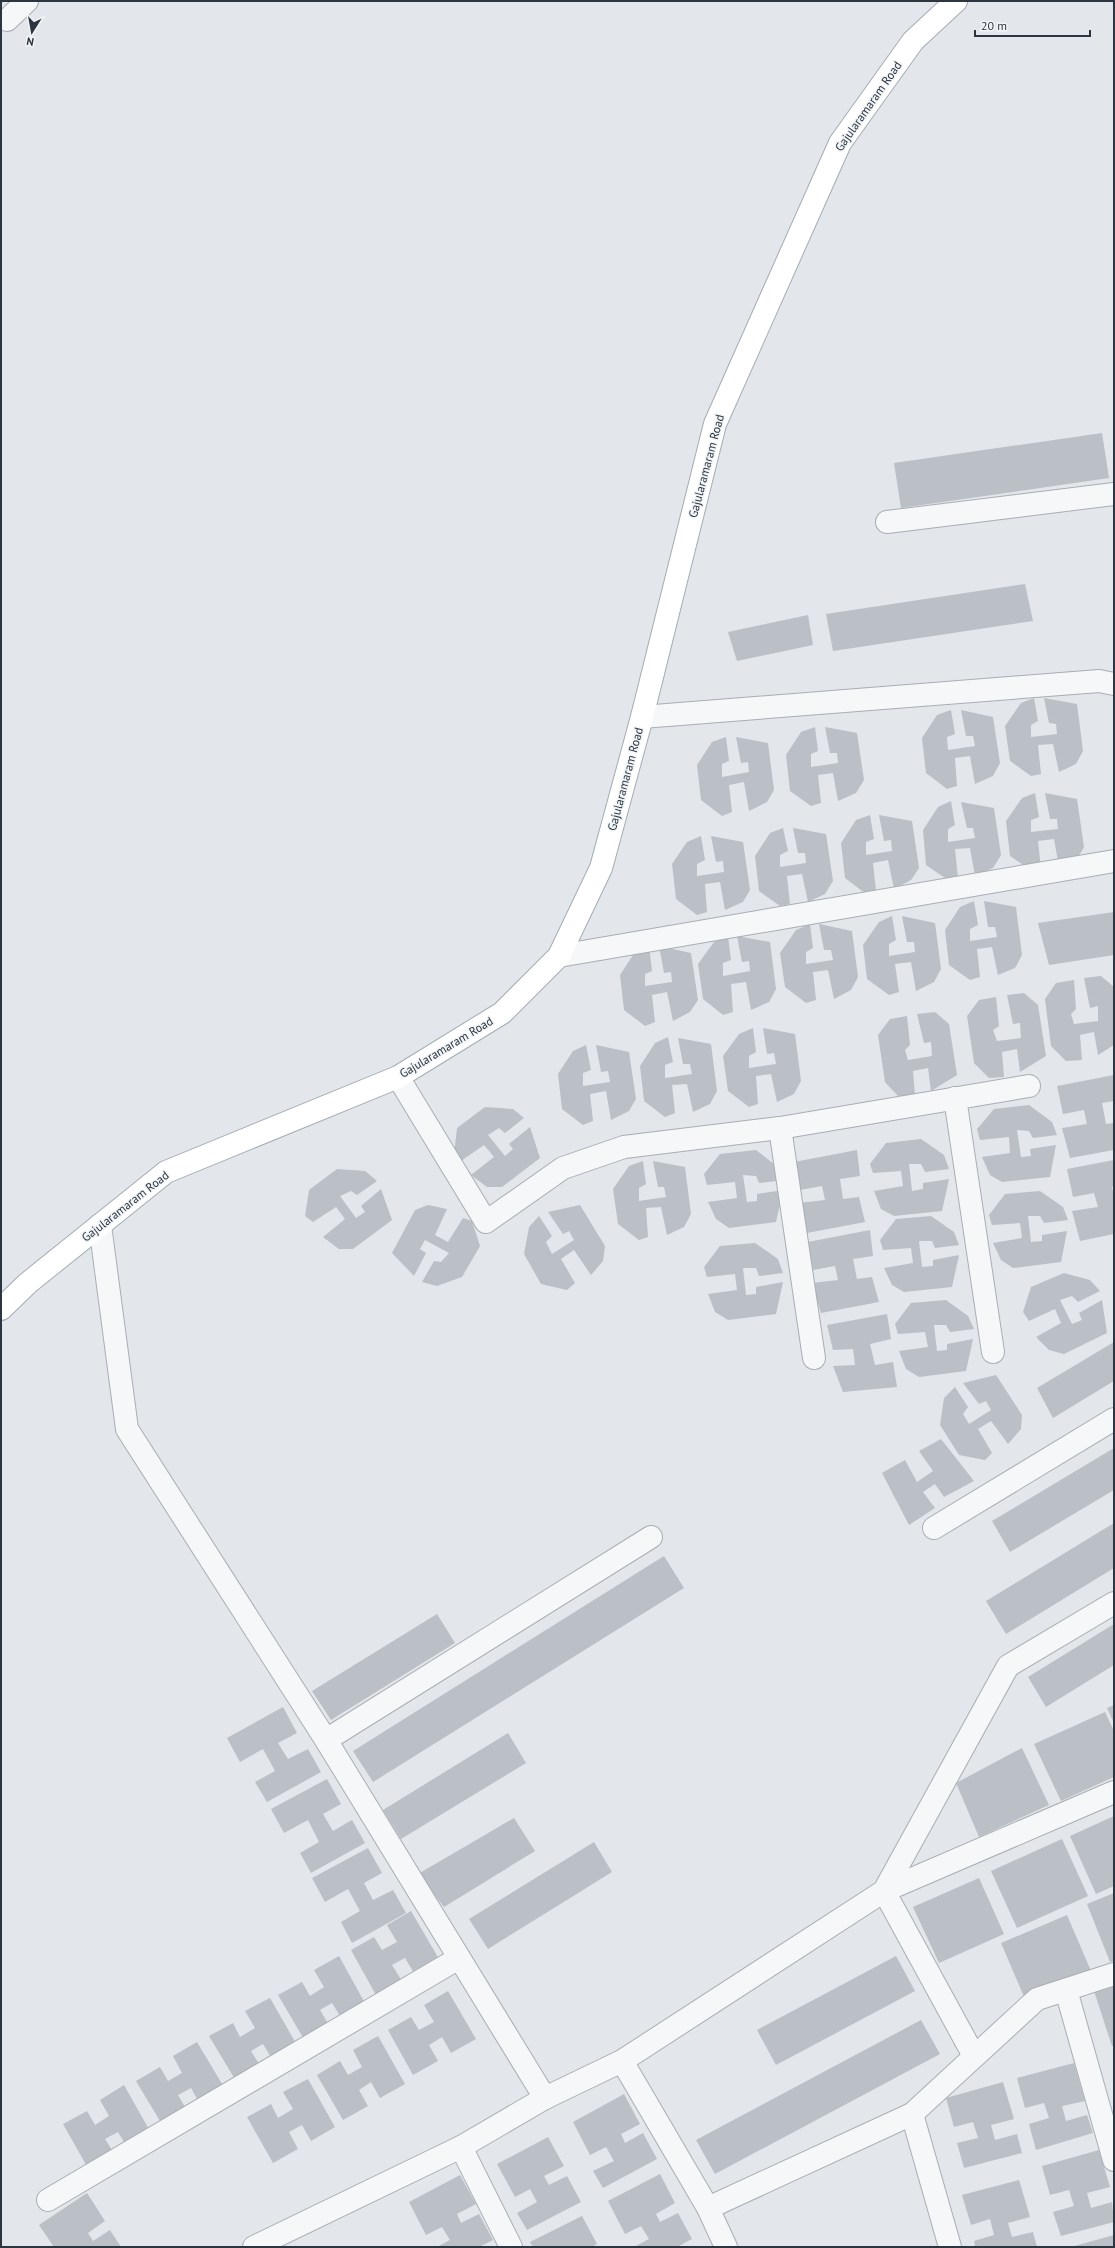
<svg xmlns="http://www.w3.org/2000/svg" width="1115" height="2248" font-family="'PT Sans',sans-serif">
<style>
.building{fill:#bbc0c6}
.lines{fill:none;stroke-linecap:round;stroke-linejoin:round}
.minor-casing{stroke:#a9adb4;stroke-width:24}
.major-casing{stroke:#a3acb4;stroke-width:24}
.minor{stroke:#f5f7f8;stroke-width:22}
.major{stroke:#fff;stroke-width:22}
.labels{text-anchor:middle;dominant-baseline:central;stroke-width:3;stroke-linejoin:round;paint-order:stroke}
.street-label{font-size:12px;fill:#2d3540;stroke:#f2f5f7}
</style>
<rect width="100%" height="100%" fill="#e3e6ea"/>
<!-- building -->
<g class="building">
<path d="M 1102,433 L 1109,478 L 901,508 L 894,463 Z"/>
<path d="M 1025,584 L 1033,621 L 833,651 L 826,614 Z"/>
<path d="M 808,615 L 813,645 L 737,661 L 728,632 Z"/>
<path d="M 1034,698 L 1038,721 L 1031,725 L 1031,737 L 1057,734 L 1056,724 L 1049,723 L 1044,698 L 1077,704 L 1083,751 L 1076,764 L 1059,772 L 1053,744 L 1038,745 L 1041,774 L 1031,776 L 1010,761 L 1005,726 L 1021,703 Z"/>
<path d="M 951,710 L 955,734 L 947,737 L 948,750 L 975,746 L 973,736 L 966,736 L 961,710 L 993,717 L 1000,763 L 993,776 L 975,784 L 970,756 L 955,758 L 957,786 L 947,789 L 926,773 L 922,738 L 937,715 Z"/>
<path d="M 815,727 L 818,751 L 811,754 L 811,767 L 838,763 L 837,753 L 830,753 L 825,727 L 857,733 L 864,780 L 856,793 L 838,801 L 833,773 L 818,775 L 821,803 L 811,806 L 790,791 L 786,755 L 801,732 Z"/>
<path d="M 726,737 L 729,761 L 722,764 L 722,777 L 749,772 L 748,762 L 741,763 L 736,737 L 768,743 L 774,790 L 767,802 L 749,811 L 744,782 L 729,785 L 732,812 L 722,816 L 701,800 L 697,765 L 712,742 Z"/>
<path d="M 1035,793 L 1039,817 L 1031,820 L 1031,832 L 1058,829 L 1057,819 L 1050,819 L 1045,793 L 1077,799 L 1084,847 L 1077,859 L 1059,867 L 1054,839 L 1038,841 L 1041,869 L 1032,871 L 1010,856 L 1006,821 L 1022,798 Z"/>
<path d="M 951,801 L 955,825 L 948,829 L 948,842 L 975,838 L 973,828 L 967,828 L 961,802 L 994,808 L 1001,855 L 993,868 L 975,876 L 970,848 L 955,849 L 958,878 L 948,880 L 926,865 L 923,830 L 938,807 Z"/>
<path d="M 870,815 L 874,839 L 866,842 L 866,855 L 892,851 L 891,840 L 884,841 L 879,815 L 912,821 L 919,868 L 911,880 L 894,889 L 888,860 L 873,863 L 876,891 L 866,894 L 845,878 L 841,843 L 856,820 Z"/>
<path d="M 783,828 L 788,851 L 780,855 L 780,867 L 806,863 L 805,853 L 798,853 L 793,828 L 826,834 L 833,881 L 825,894 L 808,902 L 802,874 L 787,876 L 790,904 L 780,906 L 759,891 L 755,856 L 770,833 Z"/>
<path d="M 701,836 L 705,860 L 697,864 L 697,876 L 724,872 L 723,861 L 716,862 L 711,836 L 743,842 L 750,890 L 743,902 L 725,910 L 720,882 L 705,884 L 707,912 L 697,915 L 676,899 L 672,864 L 687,842 Z"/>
<path d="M 974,901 L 978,925 L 970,929 L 970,941 L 997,937 L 995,927 L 988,927 L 984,901 L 1016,907 L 1022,955 L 1015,968 L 998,975 L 992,947 L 977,949 L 980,977 L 970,980 L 949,965 L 945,930 L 960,907 Z"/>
<path d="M 1114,912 L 1114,955 L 1049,965 L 1038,923 Z"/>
<path d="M 892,916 L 896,940 L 889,944 L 889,956 L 915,952 L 914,942 L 907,942 L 902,916 L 935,923 L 941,969 L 934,982 L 916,991 L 911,962 L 895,964 L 899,992 L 889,995 L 867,979 L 863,945 L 879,922 Z"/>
<path d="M 810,924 L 813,948 L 806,952 L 806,964 L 833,960 L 831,950 L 824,950 L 819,924 L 852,931 L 858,977 L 851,990 L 834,999 L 828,970 L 813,972 L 816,1000 L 806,1003 L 785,987 L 780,953 L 796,930 Z"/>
<path d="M 728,936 L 731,960 L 723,963 L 723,976 L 750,971 L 749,961 L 742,962 L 737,936 L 770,942 L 776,989 L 769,1002 L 751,1010 L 746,982 L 731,984 L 733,1012 L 723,1015 L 703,999 L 698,964 L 714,942 Z"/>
<path d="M 649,946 L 652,971 L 645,974 L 645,986 L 672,982 L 671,972 L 664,973 L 659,946 L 691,953 L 698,1000 L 690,1012 L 673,1021 L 667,992 L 652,995 L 655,1022 L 645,1026 L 624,1010 L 620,975 L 635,952 Z"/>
<path d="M 1101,976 L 1114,987 L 1114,1045 L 1098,1055 L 1094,1032 L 1080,1035 L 1082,1060 L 1066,1061 L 1051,1046 L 1045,999 L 1056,983 L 1074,980 L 1076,1009 L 1071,1014 L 1074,1024 L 1098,1021 L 1098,1006 L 1090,1008 L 1084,978 Z"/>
<path d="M 1024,993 L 1038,1005 L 1046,1056 L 1020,1072 L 1017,1049 L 1002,1052 L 1004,1077 L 989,1078 L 974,1063 L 967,1016 L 979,1000 L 996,997 L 999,1026 L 993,1030 L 997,1041 L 1021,1038 L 1020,1023 L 1013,1024 L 1007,995 Z"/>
<path d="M 935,1012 L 949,1024 L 957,1075 L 931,1091 L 928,1068 L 913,1071 L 915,1095 L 899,1097 L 885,1082 L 878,1035 L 890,1019 L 907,1016 L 910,1045 L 905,1050 L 908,1060 L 932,1056 L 931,1042 L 924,1043 L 917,1014 Z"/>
<path d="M 753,1028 L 756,1052 L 749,1056 L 749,1068 L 776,1064 L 774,1053 L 767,1054 L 763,1028 L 795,1034 L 801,1081 L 794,1094 L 777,1102 L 771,1074 L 756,1076 L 758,1104 L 749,1107 L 728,1091 L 723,1056 L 739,1034 Z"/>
<path d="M 668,1037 L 673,1062 L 665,1065 L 665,1078 L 692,1074 L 690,1064 L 683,1064 L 678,1038 L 711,1044 L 717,1091 L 710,1104 L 693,1112 L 687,1084 L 672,1085 L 675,1113 L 665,1117 L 644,1101 L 640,1066 L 655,1043 Z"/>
<path d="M 586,1045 L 591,1070 L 583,1073 L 583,1086 L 610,1082 L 608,1071 L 601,1072 L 596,1045 L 629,1052 L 636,1099 L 629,1111 L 611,1120 L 606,1091 L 590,1094 L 593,1121 L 583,1125 L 562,1109 L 558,1074 L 573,1051 Z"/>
<path d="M 1114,1075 L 1114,1101 L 1102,1103 L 1106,1124 L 1114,1123 L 1114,1150 L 1070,1158 L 1062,1128 L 1087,1124 L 1084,1110 L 1063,1114 L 1057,1086 Z"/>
<path d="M 1029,1105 L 1052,1122 L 1057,1135 L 1033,1138 L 1029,1131 L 1017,1130 L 1021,1157 L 1031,1156 L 1030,1149 L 1056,1145 L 1050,1177 L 1002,1182 L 990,1175 L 982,1157 L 1010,1153 L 1009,1137 L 980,1140 L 977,1129 L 994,1109 Z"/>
<path d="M 485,1107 L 513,1109 L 524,1118 L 505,1133 L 499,1128 L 488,1135 L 505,1156 L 513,1149 L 509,1144 L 530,1127 L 540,1158 L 502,1187 L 487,1187 L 471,1175 L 494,1157 L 484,1145 L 461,1161 L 454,1154 L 457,1128 Z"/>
<path d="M 921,1139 L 944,1155 L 949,1169 L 925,1172 L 921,1164 L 909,1164 L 912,1191 L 923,1189 L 923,1183 L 949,1179 L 942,1211 L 894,1216 L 881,1209 L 874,1191 L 903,1186 L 901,1171 L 873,1173 L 870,1164 L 886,1143 Z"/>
<path d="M 756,1150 L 778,1167 L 784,1180 L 759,1183 L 756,1176 L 743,1175 L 747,1202 L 757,1201 L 757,1194 L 783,1190 L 776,1222 L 729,1228 L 716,1219 L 708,1202 L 737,1198 L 735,1182 L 707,1185 L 704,1174 L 720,1154 Z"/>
<path d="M 857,1150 L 860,1176 L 840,1179 L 843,1199 L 859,1197 L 865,1222 L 807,1233 L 799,1203 L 825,1200 L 822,1186 L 800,1190 L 794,1162 Z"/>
<path d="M 1114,1160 L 1114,1186 L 1112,1187 L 1114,1196 L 1114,1234 L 1080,1241 L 1072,1211 L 1098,1207 L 1094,1193 L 1073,1197 L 1067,1169 Z"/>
<path d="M 643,1161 L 646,1184 L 639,1188 L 639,1201 L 666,1197 L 664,1187 L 658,1187 L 653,1161 L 685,1167 L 691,1214 L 684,1227 L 667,1235 L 661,1207 L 646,1208 L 648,1237 L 639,1240 L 618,1224 L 613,1189 L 629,1166 Z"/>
<path d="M 337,1169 L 365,1171 L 377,1181 L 357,1195 L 351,1191 L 340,1196 L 356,1218 L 365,1212 L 361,1206 L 381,1189 L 392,1220 L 353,1249 L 339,1249 L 323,1237 L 345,1219 L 336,1207 L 313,1222 L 305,1216 L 309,1190 Z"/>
<path d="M 1040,1191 L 1063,1207 L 1068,1220 L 1044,1223 L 1040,1216 L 1028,1216 L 1031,1242 L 1042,1241 L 1042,1235 L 1067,1231 L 1061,1262 L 1013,1268 L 1001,1260 L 993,1243 L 1022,1238 L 1020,1223 L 992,1225 L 989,1215 L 1005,1194 Z"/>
<path d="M 428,1205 L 447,1209 L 435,1235 L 448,1242 L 463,1218 L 472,1221 L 480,1246 L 462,1277 L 437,1286 L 422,1282 L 434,1261 L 441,1262 L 449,1253 L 425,1240 L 420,1249 L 426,1253 L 414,1276 L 392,1253 L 415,1210 Z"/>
<path d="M 580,1205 L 605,1246 L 603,1261 L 591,1275 L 574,1250 L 561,1259 L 575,1283 L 567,1290 L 541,1284 L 524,1254 L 529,1227 L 539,1216 L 552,1236 L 546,1242 L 552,1254 L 574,1240 L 569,1231 L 563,1234 L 548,1212 Z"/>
<path d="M 931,1216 L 954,1232 L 959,1245 L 935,1248 L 932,1241 L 919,1241 L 922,1267 L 933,1266 L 933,1260 L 959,1255 L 952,1287 L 904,1292 L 892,1285 L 884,1268 L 913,1263 L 911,1248 L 883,1250 L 880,1240 L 896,1219 Z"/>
<path d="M 870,1230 L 873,1256 L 853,1259 L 857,1279 L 872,1277 L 879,1302 L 821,1313 L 812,1283 L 838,1280 L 835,1266 L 813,1270 L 808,1242 Z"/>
<path d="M 755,1243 L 778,1259 L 783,1273 L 759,1276 L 756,1268 L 743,1268 L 746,1295 L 756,1294 L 756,1287 L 783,1282 L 776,1314 L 728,1320 L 715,1312 L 708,1294 L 737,1290 L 735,1274 L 707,1277 L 704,1267 L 720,1246 Z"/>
<path d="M 1064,1273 L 1090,1280 L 1100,1291 L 1078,1302 L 1072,1296 L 1060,1300 L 1072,1324 L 1082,1320 L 1079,1313 L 1102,1300 L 1107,1333 L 1064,1354 L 1049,1350 L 1036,1337 L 1061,1323 L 1055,1309 L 1029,1321 L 1023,1312 L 1031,1287 Z"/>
<path d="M 946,1300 L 968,1316 L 974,1329 L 950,1332 L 946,1325 L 934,1325 L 937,1351 L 947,1350 L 947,1344 L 973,1339 L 966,1371 L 919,1377 L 906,1369 L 899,1351 L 928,1347 L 925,1332 L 898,1334 L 895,1324 L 911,1303 Z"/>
<path d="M 887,1314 L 891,1339 L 870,1344 L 875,1365 L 893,1362 L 897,1387 L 843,1392 L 833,1366 L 855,1365 L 853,1349 L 833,1350 L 827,1325 Z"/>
<path d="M 1114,1342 L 1114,1381 L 1053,1418 L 1037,1388 Z"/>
<path d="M 996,1375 L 1022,1415 L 1021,1429 L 1008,1444 L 991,1421 L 978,1429 L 992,1453 L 985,1460 L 959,1455 L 940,1425 L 944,1398 L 955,1387 L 968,1407 L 963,1414 L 969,1424 L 991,1410 L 986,1401 L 979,1404 L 963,1383 Z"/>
<path d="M 941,1439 L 974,1481 L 944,1497 L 935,1484 L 923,1492 L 935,1508 L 909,1525 L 882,1473 L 905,1460 L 917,1482 L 933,1471 L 919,1451 Z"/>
<path d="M 1114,1448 L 1114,1490 L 1010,1552 L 992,1521 Z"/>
<path d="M 1114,1523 L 1114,1568 L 1006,1634 L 986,1601 Z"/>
<path d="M 664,1556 L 684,1588 L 373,1782 L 353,1751 Z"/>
<path d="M 437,1614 L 455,1643 L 331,1720 L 312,1691 Z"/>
<path d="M 1114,1624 L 1114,1665 L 1046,1707 L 1028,1677 Z"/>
<path d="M 1114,1705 L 1114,1723 L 1107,1708 Z"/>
<path d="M 283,1707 L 297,1733 L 278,1743 L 288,1759 L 308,1749 L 321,1772 L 267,1802 L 255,1782 L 275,1771 L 263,1749 L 240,1762 L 227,1738 Z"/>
<path d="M 1105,1712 L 1114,1731 L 1114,1777 L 1061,1801 L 1034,1744 Z"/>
<path d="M 508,1733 L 526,1763 L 401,1839 L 383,1810 Z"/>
<path d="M 1022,1748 L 1049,1805 L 979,1837 L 956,1783 Z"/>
<path d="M 327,1779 L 341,1804 L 323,1814 L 333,1831 L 352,1820 L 365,1843 L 311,1873 L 300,1853 L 319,1842 L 308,1820 L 284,1833 L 271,1809 Z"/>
<path d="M 1114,1816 L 1114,1886 L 1096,1894 L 1070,1836 Z"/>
<path d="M 514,1818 L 535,1851 L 444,1907 L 418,1874 Z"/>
<path d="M 1062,1839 L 1088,1896 L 1017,1928 L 991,1871 Z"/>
<path d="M 594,1842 L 612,1872 L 488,1949 L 469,1919 Z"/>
<path d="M 368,1848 L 382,1873 L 364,1883 L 373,1900 L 393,1890 L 406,1913 L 352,1943 L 341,1922 L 360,1911 L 348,1889 L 325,1902 L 312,1878 Z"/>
<path d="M 979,1878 L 1004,1934 L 939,1963 L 913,1907 Z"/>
<path d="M 1114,1893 L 1114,1961 L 1110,1962 L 1087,1904 Z"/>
<path d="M 411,1911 L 439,1959 L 414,1973 L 405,1958 L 392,1965 L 402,1981 L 376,1995 L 351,1950 L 374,1937 L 382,1950 L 397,1942 L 387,1925 Z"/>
<path d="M 1067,1915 L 1091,1971 L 1025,1999 L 1001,1943 Z"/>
<path d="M 339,1956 L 366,2005 L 342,2019 L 332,2003 L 320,2010 L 330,2027 L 305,2041 L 278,1995 L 302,1982 L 310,1996 L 324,1987 L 314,1970 Z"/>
<path d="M 896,1956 L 915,1991 L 776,2065 L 757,2030 Z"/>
<path d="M 1114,1984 L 1114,2045 L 1112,2046 L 1094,1991 Z"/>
<path d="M 448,1991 L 476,2039 L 451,2053 L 442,2037 L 429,2045 L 438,2061 L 413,2075 L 388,2030 L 411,2017 L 419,2030 L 434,2022 L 424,2005 Z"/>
<path d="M 270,1998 L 297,2045 L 272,2059 L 263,2044 L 251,2051 L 261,2067 L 236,2081 L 209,2036 L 233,2023 L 240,2037 L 255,2028 L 245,2011 Z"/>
<path d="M 921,2020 L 940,2054 L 715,2174 L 696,2140 Z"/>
<path d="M 378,2036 L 405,2084 L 380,2098 L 371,2082 L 359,2090 L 368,2106 L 343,2120 L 317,2075 L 340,2061 L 348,2075 L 362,2067 L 353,2050 Z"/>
<path d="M 197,2042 L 225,2089 L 200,2104 L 191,2088 L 178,2095 L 188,2112 L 163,2126 L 136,2081 L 160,2067 L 168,2081 L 182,2073 L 173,2056 Z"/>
<path d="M 1074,2063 L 1085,2101 L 1062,2106 L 1066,2121 L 1087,2115 L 1093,2133 L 1036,2150 L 1029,2124 L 1049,2118 L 1044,2103 L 1025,2108 L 1017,2078 Z"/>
<path d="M 308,2079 L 335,2127 L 311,2141 L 302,2125 L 289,2132 L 298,2149 L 273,2163 L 247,2117 L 271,2104 L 278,2118 L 293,2109 L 283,2092 Z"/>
<path d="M 1003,2082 L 1014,2119 L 991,2125 L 995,2140 L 1017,2134 L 1022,2153 L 964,2168 L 957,2143 L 978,2138 L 973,2122 L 954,2127 L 946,2098 Z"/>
<path d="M 124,2085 L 151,2133 L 127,2147 L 118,2132 L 105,2139 L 115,2155 L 89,2170 L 63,2124 L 87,2111 L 95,2125 L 109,2116 L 100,2100 Z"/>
<path d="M 624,2094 L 640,2124 L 621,2134 L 625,2143 L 643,2133 L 657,2159 L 603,2188 L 593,2171 L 614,2161 L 606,2147 L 590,2155 L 573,2122 Z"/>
<path d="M 548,2137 L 564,2166 L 544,2176 L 549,2185 L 567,2176 L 581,2202 L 527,2230 L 517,2213 L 537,2202 L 530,2189 L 515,2197 L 497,2164 Z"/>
<path d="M 1099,2150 L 1110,2187 L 1087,2193 L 1091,2208 L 1112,2202 L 1114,2222 L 1061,2236 L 1053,2212 L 1074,2206 L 1069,2190 L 1050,2195 L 1042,2166 Z"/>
<path d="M 660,2174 L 675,2203 L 656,2214 L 660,2222 L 678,2213 L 692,2239 L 677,2247 L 634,2247 L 649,2239 L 641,2226 L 625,2234 L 608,2201 Z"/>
<path d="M 460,2175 L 476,2204 L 457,2214 L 461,2223 L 479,2214 L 493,2240 L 479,2247 L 437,2247 L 450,2240 L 442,2227 L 426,2235 L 409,2202 Z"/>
<path d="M 1019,2180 L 1030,2217 L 1008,2223 L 1012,2237 L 1033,2232 L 1037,2247 L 975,2247 L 974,2241 L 994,2235 L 990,2219 L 971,2225 L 962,2195 Z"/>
<path d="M 87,2193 L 105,2221 L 88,2233 L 93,2241 L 110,2230 L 121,2247 L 54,2247 L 39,2225 Z"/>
<path d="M 582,2216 L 597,2244 L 592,2247 L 533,2247 L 530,2242 Z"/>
<path d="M 1114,2235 L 1114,2247 L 1071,2247 Z"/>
</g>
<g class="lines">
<!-- minor casing -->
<g class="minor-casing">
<g id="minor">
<path d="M 7,20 L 27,1"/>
<path d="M 887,522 L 1114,494"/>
<path d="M 642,717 L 1099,681 L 1114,684"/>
<path d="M 559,956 L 1114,861"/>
<path d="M 398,1077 L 486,1222 L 563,1168 L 624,1147 L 780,1128 L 1029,1086"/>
<path d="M 955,1098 L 993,1352"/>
<path d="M 780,1128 L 814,1358"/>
<path d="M 100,1225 L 127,1429 L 326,1740 L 545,2098"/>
<path d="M 934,1528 L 1114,1419"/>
<path d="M 1114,1603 L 1008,1666 L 884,1891 L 622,2061 L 708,2208 L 912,2114 L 1037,1999 L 1114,1974"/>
<path d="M 326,1740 L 651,1537"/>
<path d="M 1066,1990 L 1114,2160"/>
<path d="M 974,2056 L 884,1891 L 1114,1792"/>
<path d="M 912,2114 L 950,2247"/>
<path d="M 48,2200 L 459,1958"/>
<path d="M 708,2208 L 726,2247"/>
<path d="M 254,2247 L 461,2147"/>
<path d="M 511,2247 L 461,2147 L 545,2098 L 622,2061"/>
</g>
</g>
<!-- major casing -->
<g class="major-casing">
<path id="major" d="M 1,1309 L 28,1283 L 166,1172 L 398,1077 L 502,1013 L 559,956 L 601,868 L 642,717 L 715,424 L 840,143 L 913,41 L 956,1"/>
</g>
<!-- minor -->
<use href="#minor" class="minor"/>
<!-- major -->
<use href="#major" class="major"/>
</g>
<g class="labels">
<!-- street labels -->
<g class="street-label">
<text transform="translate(868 106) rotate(-55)">Gajularamaram Road</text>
<text transform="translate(706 466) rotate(-75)">Gajularamaram Road</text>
<text transform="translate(625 779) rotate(-75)">Gajularamaram Road</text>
<text transform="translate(446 1047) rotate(-31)">Gajularamaram Road</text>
<text transform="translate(125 1206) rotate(-38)">Gajularamaram Road</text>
</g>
</g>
<!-- border -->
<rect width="1115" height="2248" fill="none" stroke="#2d3540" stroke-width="4"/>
<!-- north arrow -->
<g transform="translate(32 32) rotate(191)" stroke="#f2f5f7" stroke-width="3" paint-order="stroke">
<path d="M0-3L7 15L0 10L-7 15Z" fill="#2d3540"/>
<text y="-6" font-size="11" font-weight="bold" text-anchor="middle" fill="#2d3540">N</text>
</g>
<!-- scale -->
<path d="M975 30v6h115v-6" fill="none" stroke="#2d3540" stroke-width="2"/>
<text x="981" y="30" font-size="12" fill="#2d3540" stroke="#f2f5f7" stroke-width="3" paint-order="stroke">20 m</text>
</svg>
